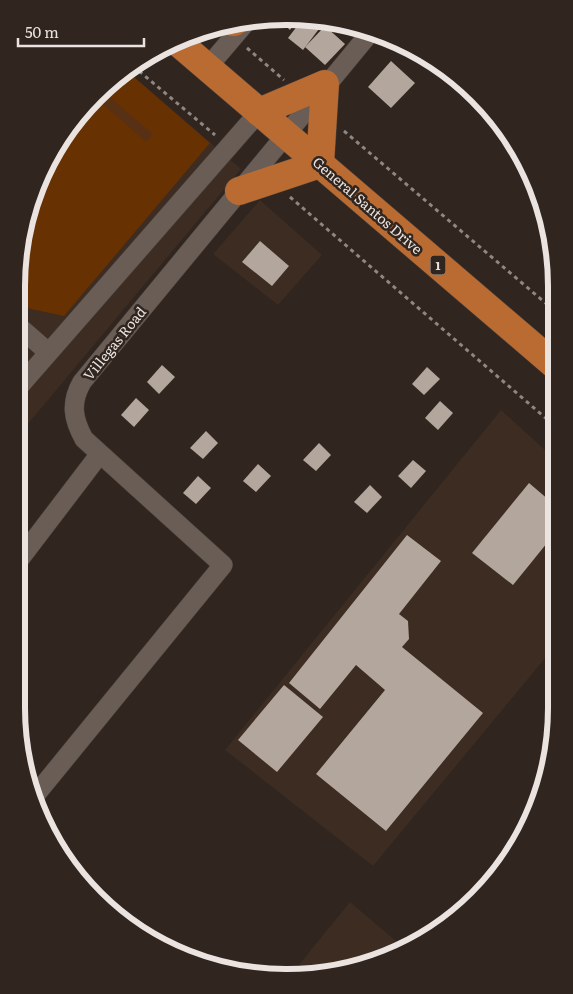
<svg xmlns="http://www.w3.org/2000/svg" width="573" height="994" font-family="Literata,serif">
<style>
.built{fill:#3c2c22}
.green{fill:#673102}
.water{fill:#583014}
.building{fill:#b3a69d}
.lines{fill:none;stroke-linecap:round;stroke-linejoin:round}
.minor-casing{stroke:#4a413c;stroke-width:20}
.highway-casing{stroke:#4a413c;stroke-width:29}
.path{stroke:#918782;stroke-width:3;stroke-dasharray:4 4;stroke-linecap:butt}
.minor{stroke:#695d55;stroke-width:19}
.highway{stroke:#ba6b32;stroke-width:28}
.labels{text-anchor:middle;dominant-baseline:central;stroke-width:5;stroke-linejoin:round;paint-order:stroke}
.shield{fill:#30251f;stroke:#b3aaa5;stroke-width:1}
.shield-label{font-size:12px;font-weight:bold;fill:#ebe3df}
.street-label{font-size:14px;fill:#ebe3df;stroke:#30251f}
.rim{fill:none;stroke:#ebe3df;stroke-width:6}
</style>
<rect width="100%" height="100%" fill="#30251f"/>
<!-- built -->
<g class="built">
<path d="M 127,71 L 241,169 L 17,437 L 17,269 L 31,199 L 62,137 Z"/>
<path d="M 260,200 L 322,255 L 278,305 L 213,254 Z"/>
<path d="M 501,410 L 556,460 L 556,645 L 373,866 L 225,750 Z"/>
<path d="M 350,902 L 403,947 L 374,963 L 289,977 Z"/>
</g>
<!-- green -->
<path class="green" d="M 127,71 L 210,143 L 64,316 L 31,309 L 17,301 L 17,269 L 31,199 L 62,137 Z"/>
<!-- water -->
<path class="water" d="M 105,93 L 153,134 L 146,142 L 98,100 Z"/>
<!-- building -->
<g class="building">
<path d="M 280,21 L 296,21 L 290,30 Z"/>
<path d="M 301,21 L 325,21 L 303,50 L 288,38 Z"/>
<path d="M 325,26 L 345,44 L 325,65 L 305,47 Z"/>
<path d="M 391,61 L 415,83 L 391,108 L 368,87 Z"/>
<path d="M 260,241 L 289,266 L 272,286 L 242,262 Z"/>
<path d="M 162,365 L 175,377 L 159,394 L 147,382 Z"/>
<path d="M 427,367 L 440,379 L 424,395 L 412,384 Z"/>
<path d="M 136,398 L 149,410 L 134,427 L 121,415 Z"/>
<path d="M 440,401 L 453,413 L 438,430 L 425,418 Z"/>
<path d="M 206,431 L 218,443 L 203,459 L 190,448 Z"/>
<path d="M 319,443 L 331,455 L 316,471 L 303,460 Z"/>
<path d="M 413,460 L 426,471 L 411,488 L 398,476 Z"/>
<path d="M 258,464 L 271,476 L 256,492 L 243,481 Z"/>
<path d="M 198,476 L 211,488 L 196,504 L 183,493 Z"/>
<path d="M 529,483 L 556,506 L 556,532 L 513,585 L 472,553 Z"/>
<path d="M 370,485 L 382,497 L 367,513 L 354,502 Z"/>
<path d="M 407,535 L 441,561 L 399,614 L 408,621 L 409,639 L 402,647 L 483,713 L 386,831 L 316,774 L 385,690 L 356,665 L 320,709 L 289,683 Z"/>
<path d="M 284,685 L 323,717 L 277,772 L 238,740 Z"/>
</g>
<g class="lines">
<!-- minor casing -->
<g class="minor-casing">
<g id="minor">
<path d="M 207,68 L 247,21"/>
<path d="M 17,325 L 48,352"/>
<path d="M 17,389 L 259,112"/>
<path d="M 16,564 L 99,455"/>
<path d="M 33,798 L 223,565 L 84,439 C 73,419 70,403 82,382 L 369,34"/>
</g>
</g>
<!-- highway casing -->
<g class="highway-casing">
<g id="highway">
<path d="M 233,22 L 234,22"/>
<path d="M 180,44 L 556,366"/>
<path d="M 259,112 L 325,84 L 320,164"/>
<path d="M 239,191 L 320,164"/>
</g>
</g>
<!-- path -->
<g class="path">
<path d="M 247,48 L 284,80"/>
<path d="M 133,66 L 215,135"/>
<path d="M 344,131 L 556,312"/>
<path d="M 290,197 L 556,427"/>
</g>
<!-- minor -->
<use href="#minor" class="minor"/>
<!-- highway -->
<use href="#highway" class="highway"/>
</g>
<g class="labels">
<!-- shield labels -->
<rect class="shield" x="430.5" y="255.5" width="15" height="19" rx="4"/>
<g class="shield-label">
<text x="438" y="265">1</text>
</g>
<!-- street labels -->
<g class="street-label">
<text transform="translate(368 205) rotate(41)">General Santos Drive</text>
<text transform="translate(114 343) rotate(-51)">Villegas Road</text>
</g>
</g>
<!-- crop -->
<path d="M0 0H573V994H0ZM286 25H287A261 261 0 0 1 548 286V708A261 261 0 0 1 287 969H286A261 261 0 0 1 25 708V286A261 261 0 0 1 286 25Z" fill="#30251f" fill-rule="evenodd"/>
<path class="rim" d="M286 25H287A261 261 0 0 1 548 286V708A261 261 0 0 1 287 969H286A261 261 0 0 1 25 708V286A261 261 0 0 1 286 25Z"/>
<!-- scale -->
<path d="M18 38v8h126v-8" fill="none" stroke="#ebe3df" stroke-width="2.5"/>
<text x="25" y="38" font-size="15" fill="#ebe3df" stroke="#30251f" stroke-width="4" paint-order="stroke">50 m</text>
</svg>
